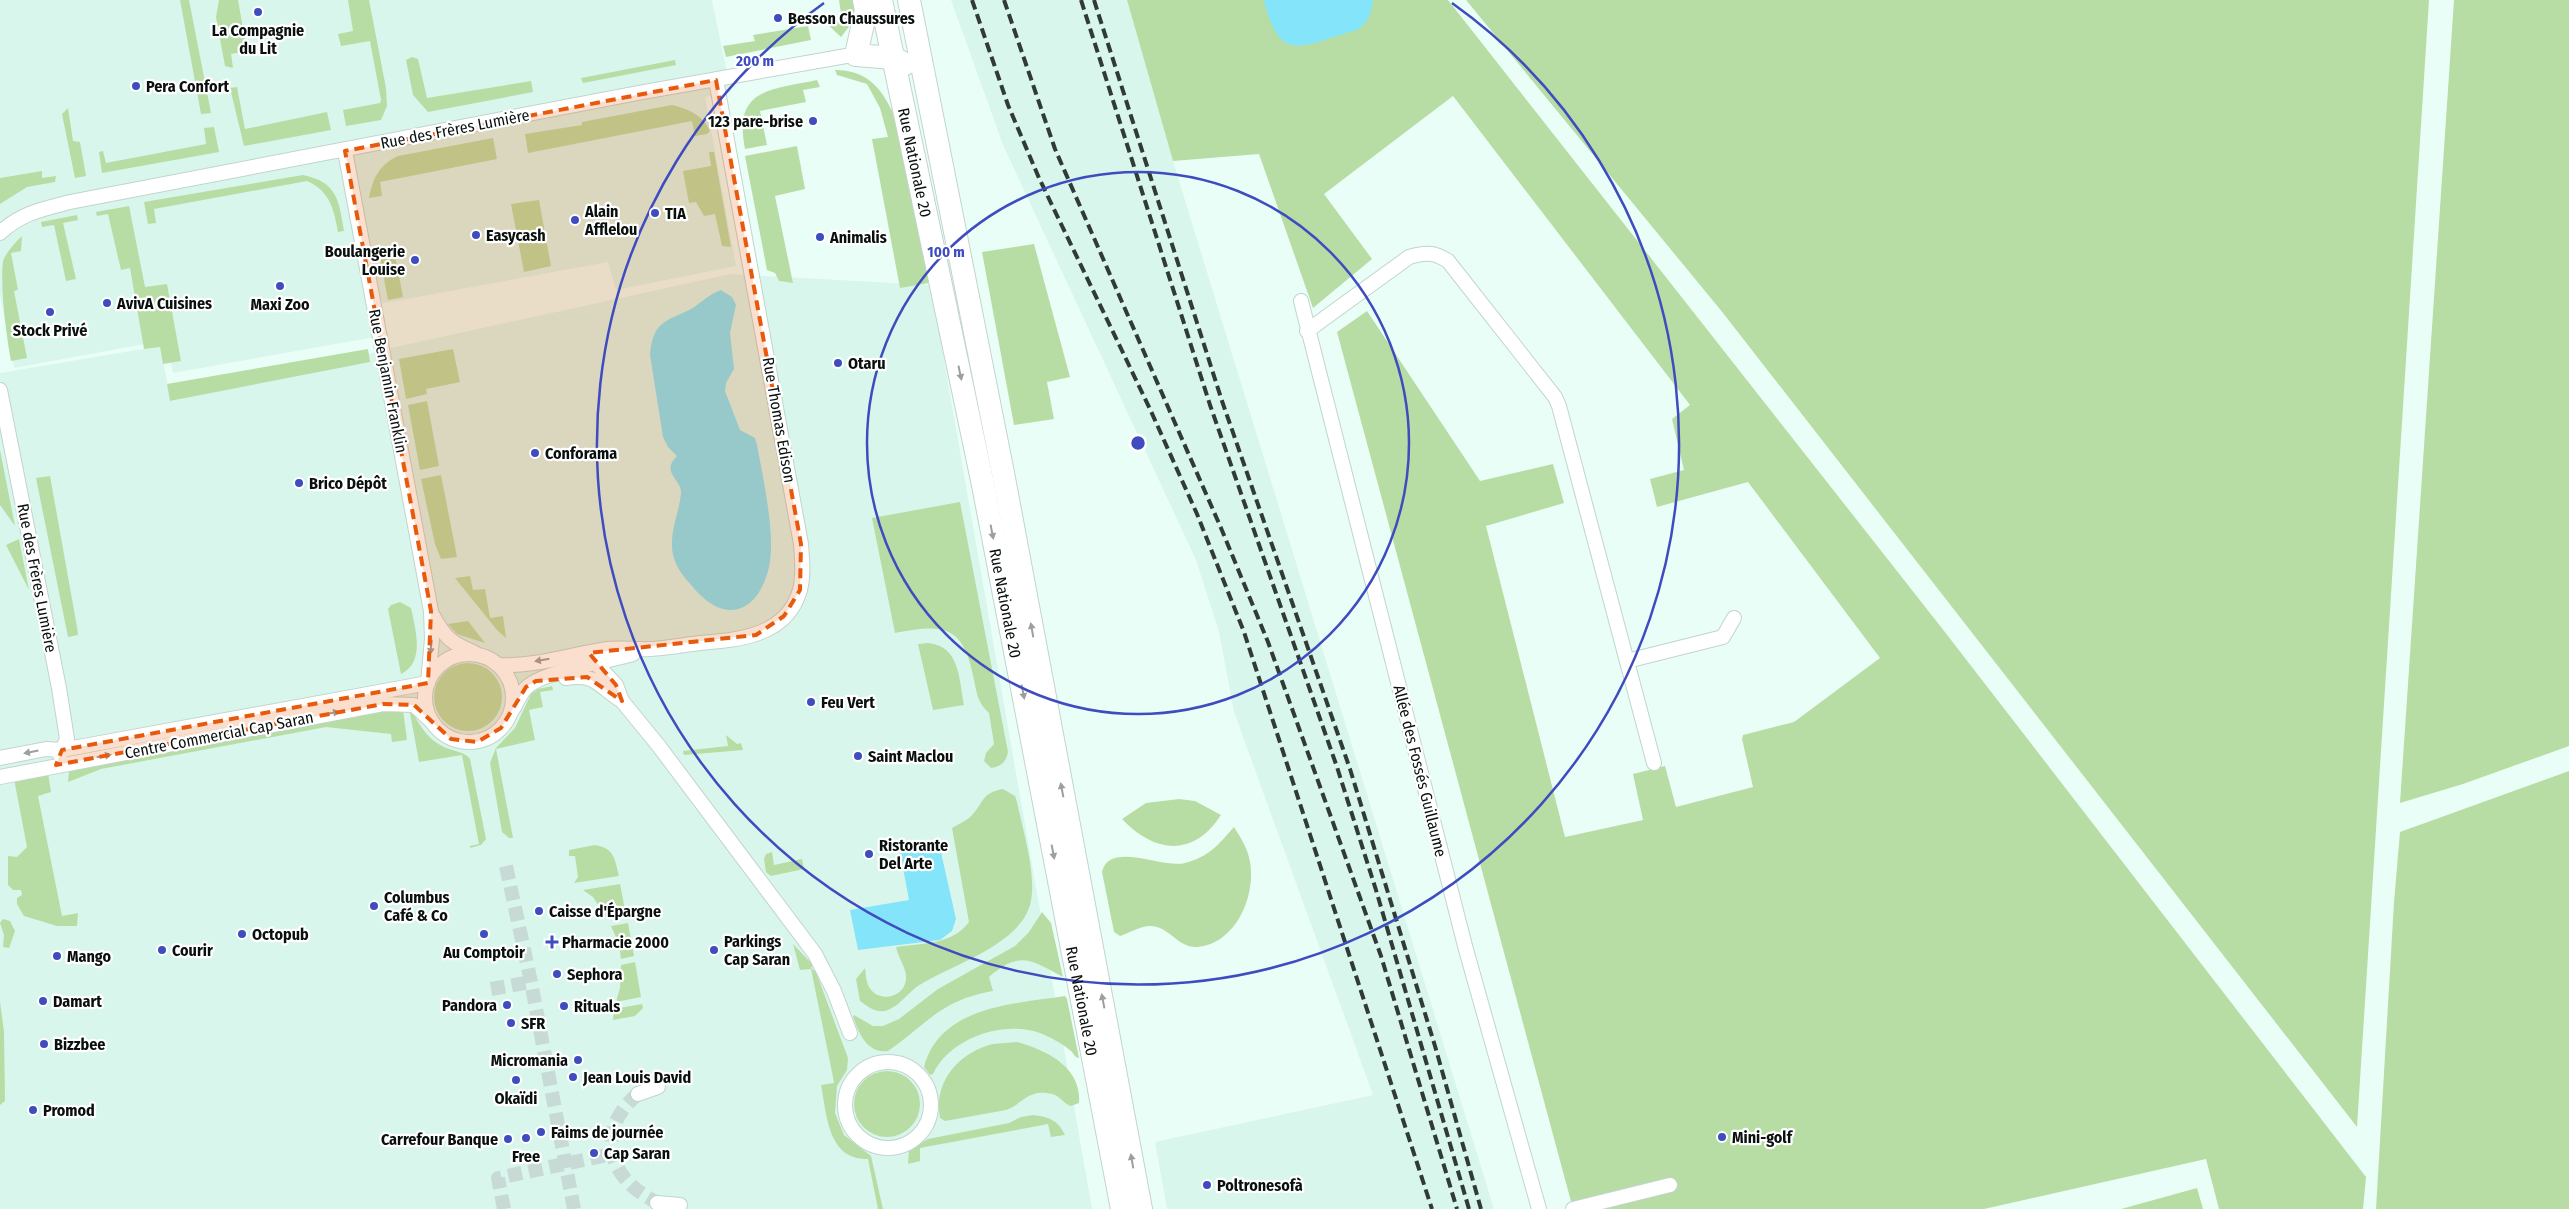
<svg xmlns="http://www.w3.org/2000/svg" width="2569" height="1209" font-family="'Fira Sans Condensed',sans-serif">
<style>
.built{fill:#d9f6ec}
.green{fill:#b8dda4}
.water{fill:#84e5fa}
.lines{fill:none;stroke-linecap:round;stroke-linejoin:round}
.street-tunnel{stroke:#c8dad5;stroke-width:14;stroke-dasharray:14 7;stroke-linecap:butt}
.street-casing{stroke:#c1d4ce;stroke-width:16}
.primary-casing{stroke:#c1d4ce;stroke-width:24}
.street{stroke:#fff;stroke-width:14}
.primary{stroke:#fff;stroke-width:22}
.rail{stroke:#303a37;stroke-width:4;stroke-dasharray:10 5;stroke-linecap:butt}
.oneway{fill:#9d9f9f}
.marked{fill:#e8590c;fill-opacity:0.2;stroke:#e8590c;stroke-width:4;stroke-dasharray:10 6;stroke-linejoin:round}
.ring{fill:none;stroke:#3f4cc0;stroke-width:2.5}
.poi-dot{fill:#3f4cc0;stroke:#fff;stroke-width:2}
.labels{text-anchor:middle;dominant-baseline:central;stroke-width:4.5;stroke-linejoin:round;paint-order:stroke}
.poi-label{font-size:16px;font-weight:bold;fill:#09100e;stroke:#fff;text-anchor:start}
.street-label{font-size:16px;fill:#09100e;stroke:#fff}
.centre{fill:#3f4cc0;stroke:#fff;stroke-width:2.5}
.ring-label{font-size:15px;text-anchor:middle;font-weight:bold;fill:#3f4cc0;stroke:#fff;stroke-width:4.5;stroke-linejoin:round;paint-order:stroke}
</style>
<rect width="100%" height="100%" fill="#eafef8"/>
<!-- built -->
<g class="built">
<path d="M 0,0 L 712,0 L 731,92 L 705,97 L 736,266 L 616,290 L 608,262 L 368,306 L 375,337 L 173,373 L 167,340 L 14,368 L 0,295 Z"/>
<path d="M 951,0 L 1127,0 L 1173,161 L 1494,1209 L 1167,1209 L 1155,1142 L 1373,1095 L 1234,712 L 1219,632 L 1196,560 L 1003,145 Z"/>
<path d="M 731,274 L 931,285 L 1092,1209 L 0,1209 L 0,373 L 160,346 L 171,401 L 329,369 L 377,351 Z"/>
</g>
<!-- green -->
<g class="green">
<path d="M 180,0 L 189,0 L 211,113 L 201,114 Z"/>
<path d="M 219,0 L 238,0 L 247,51 L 231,54 L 233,68 L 225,66 L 216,17 Z"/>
<path d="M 348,0 L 369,0 L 386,88 L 387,106 L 381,120 L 346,126 L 343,110 L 380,103 L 381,100 L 370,41 L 341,46 L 338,34 L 353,31 Z"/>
<path d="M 839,0 L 858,0 L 851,24 L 841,37 L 827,24 L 842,20 Z"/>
<path d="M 1127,0 L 1448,0 L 1941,627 L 2366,1177 L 2363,1209 L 2219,1209 L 2206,1159 L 1984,1209 L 1573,1209 L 1337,332 L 1367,311 L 1480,481 L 1553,464 L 1564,503 L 1486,526 L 1565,837 L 1643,820 L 1633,774 L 1665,766 L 1676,807 L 1753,787 L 1742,739 L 1743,735 L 1794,722 L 1880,658 L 1748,482 L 1657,507 L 1650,479 L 1684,470 L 1672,419 L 1690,405 L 1453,96 L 1324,194 L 1372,259 L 1313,308 L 1259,154 L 1173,161 Z"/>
<path d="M 1466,0 L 2429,0 L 2357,1127 L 1723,313 Z"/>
<path d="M 2454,0 L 2569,0 L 2569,746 L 2463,784 L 2400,803 Z"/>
<path d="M 808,26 L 811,40 L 726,57 L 723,46 L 755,41 L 753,35 Z"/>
<path d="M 412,57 L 418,59 L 427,98 L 531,81 L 533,92 L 428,112 L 413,95 L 406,60 Z"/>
<path d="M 675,60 L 676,65 L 583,83 L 581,78 Z"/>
<path d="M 835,70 C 866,70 881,87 893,113 L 929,283 L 900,288 L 872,139 L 888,137 L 880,108 L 867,84 L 837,75 Z"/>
<path d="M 817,80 L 820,87 L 803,90 L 806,102 L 760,111 L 767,145 L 745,149 C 733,88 770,90 817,80 Z"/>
<path d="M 237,87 L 245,129 L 327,112 L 331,130 L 244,146 L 230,88 Z"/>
<path d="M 672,105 C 688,109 703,115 710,131 L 707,134 L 695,136 L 692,121 L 528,153 L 525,134 L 582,125 L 582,122 Z"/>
<path d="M 68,108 L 73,141 L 80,142 L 86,176 L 75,178 L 62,114 Z"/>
<path d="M 214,127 L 219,152 L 102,173 L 99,152 L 103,151 L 106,163 L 206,144 L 204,128 Z"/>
<path d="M 493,138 L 497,159 L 380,182 L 382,196 L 369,198 C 373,178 379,165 398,156 Z"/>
<path d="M 797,146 L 805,189 L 775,196 L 793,283 L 779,281 L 775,273 L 767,270 L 745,156 Z"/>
<path d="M 709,152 L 714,152 L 731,247 L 722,246 L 715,214 L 704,216 L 696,202 L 689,203 L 683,171 L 711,166 Z"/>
<path d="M 42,171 L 42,178 L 56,176 L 55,182 L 27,187 L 0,204 L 0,178 Z"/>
<path d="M 303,175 C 337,182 339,200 344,231 L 338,232 C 334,210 330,191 307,181 L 154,209 L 156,223 L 148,224 L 144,202 Z"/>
<path d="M 539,200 L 551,266 L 524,272 L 511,204 Z"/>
<path d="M 129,206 L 145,287 L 167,284 L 181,361 L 163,364 L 160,347 L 144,349 L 130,268 L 121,270 L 108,214 L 97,216 L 96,212 Z"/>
<path d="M 77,215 L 78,220 L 63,223 L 76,279 L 66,281 L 54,225 L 42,227 L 41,222 Z"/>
<path d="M 22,236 L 21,251 L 11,253 L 18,290 L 14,291 L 27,358 L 11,361 C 6,333 0,288 3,261 C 7,251 14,244 22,236 Z"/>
<path d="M 1034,244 L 1070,377 L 1047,382 L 1054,419 L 1014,425 L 982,252 Z"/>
<path d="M 394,250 L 403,297 L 388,300 L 379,252 Z"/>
<path d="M 368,349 L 370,362 L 170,401 L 167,384 Z"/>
<path d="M 453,349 L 460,382 L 426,389 L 427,394 L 406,399 L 399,359 Z"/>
<path d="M 427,401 L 439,466 L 420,470 L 408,405 Z"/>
<path d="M 0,450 L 15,526 L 0,505 Z"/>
<path d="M 441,475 L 457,557 L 441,559 L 435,544 L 421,479 Z"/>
<path d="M 50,476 L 77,627 L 78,635 L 68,637 L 36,478 Z"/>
<path d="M 960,502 L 1008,752 C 1006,762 1001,767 991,768 L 984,761 L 986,753 L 994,744 L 989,713 C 978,703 977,695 974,680 C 964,626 945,623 895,633 L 872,518 Z"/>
<path d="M 19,539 L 29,590 L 6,545 Z"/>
<path d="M 470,576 L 473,590 L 485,589 L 490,618 L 503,616 L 506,638 L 497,630 L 455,578 Z"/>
<path d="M 400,602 L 411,608 C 415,628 426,662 401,674 L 388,609 L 391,605 Z"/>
<path d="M 468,621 L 485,643 L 457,634 L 448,624 Z"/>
<path d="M 928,643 C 960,646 959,679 964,705 L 933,710 L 918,644 Z"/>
<circle cx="468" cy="697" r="34"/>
<path d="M 552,686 L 553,690 L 540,692 L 543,707 L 529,710 L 535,740 L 496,749 L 513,838 L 509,838 L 502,832 L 490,763 L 496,748 L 515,728 L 531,694 L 538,689 Z"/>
<path d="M 403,710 L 407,740 L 392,742 L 391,734 L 326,727 L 101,769 L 68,782 L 69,770 L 328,722 L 364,713 Z"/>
<path d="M 410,713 L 413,713 C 420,726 428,739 442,746 C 451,751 464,751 470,759 L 486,839 L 481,845 L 470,848 L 470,846 L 479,844 L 462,755 L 419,762 Z"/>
<path d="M 726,735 L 737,744 L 741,743 L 743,750 L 684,755 L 683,751 L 728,746 Z"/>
<path d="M 2569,771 L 2569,1209 L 2376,1209 L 2394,902 L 2400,832 Z"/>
<path d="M 48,773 L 51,792 L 38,796 L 62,916 L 78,913 L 77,926 L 57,926 L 24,916 L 17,904 L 17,898 L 22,895 L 21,890 L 13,890 L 8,885 L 8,856 L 17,857 L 27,847 L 14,779 Z"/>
<path d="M 1003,789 L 1015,796 L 1017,802 C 1023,831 1039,881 1029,908 C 1015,947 951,965 918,986 C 908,993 900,1005 888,1010 C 877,1014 868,1007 860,1001 L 856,979 L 865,968 C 866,975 866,984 871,990 C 882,1003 905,996 906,979 C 907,968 898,958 896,947 C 922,943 952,945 969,922 L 952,828 C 959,824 968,820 973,814 C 985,800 982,793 1003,789 Z"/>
<path d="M 1179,799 L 1195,801 L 1221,815 C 1193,858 1154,853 1122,819 L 1146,803 Z"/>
<path d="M 1234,827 C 1241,838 1248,849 1250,862 C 1256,896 1236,944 1197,947 C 1177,948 1169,925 1149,926 C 1139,927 1129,933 1120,936 L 1114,932 L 1102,872 C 1109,840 1163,869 1185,863 C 1210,856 1217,846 1234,827 Z"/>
<path d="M 595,845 C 614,848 615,859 619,876 L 574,883 L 578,877 L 575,856 L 569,856 L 569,850 Z"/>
<path d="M 772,852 L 774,865 L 802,859 L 804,869 L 771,876 L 766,872 L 764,859 L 766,854 Z"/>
<path d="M 620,884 L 626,915 L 607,919 L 593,897 L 583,890 Z"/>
<path d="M 1042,912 L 1051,923 L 1063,977 C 1030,960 1021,950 989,977 L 993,991 C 939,1001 930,1022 888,1051 C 867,1054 859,1033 853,1017 L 854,1015 L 873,1026 L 883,1026 L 899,1019 L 938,989 L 1015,946 L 1029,932 Z"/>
<path d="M 3,919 L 10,921 L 15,931 L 9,948 L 3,947 L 4,935 L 0,923 Z"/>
<path d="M 628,923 L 634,956 L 621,959 L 619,944 L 611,926 Z"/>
<path d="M 793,944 L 813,965 L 811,968 L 816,972 L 848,1058 L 847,1070 L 837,1086 L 835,1113 L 844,1135 L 871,1156 L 883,1209 L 878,1209 L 868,1159 C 828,1160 827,1116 821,1085 L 834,1083 L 833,1077 L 811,969 L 800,970 Z"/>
<path d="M 635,962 L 641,997 L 616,1002 L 620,988 L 621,965 Z"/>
<path d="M 1065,996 L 1067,999 L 1079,1058 C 1074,1057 1074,1054 1071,1051 C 1063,1044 1050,1037 1040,1033 C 1003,1020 950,1038 933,1074 L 930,1075 L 924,1067 C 940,1006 1014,1004 1065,996 Z"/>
<path d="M 0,1001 L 4,1032 L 5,1101 L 0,1105 Z"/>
<path d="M 642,1004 L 643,1008 L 635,1016 L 613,1020 L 614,1009 Z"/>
<path d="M 1017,1042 C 1046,1050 1082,1067 1079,1103 L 1071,1106 C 1064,1104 1059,1095 1052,1094 C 1027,1088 1022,1105 1006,1110 L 945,1121 L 940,1118 C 933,1082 959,1052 993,1044 C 1001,1043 1009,1043 1017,1042 Z"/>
<circle cx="887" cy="1104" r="33"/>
<path d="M 1033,1115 C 1049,1117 1058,1120 1065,1135 L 1051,1137 L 1048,1124 L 920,1148 L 920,1161 L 908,1164 L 909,1151 L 928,1139 L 1009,1123 L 1021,1117 Z"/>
<path d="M 2197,1188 L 2203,1209 L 2121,1209 Z"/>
</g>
<!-- water -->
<g class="water">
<path d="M 1264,0 L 1373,0 C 1371,14 1369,22 1357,30 C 1306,43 1280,69 1264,0 Z"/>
<path d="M 721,290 L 732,297 L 736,305 L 730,333 L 734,369 L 726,383 L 725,391 L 740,430 L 755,438 L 757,445 C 763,478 776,535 769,567 C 758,615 723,625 692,586 C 685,578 678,570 675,561 C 666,539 679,515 681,493 C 682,479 660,473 677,456 L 668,447 L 663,437 L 650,355 C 653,321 665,322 691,309 C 701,303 709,294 721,290 Z"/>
<path d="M 929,844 L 940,848 L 956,919 L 952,931 L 940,940 L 858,950 L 850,910 L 909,900 L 899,847 Z"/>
</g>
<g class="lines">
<!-- street-tunnel -->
<g class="street-tunnel">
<path d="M 506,866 L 531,982 L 574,1209"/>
<path d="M 491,989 L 531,982"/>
<path d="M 638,1094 C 607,1119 601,1156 631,1185 C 638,1192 648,1197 657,1203"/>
<path d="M 504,1209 L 498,1178 L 612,1154"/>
</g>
<!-- street casing -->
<g class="street-casing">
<g id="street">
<path d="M 345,151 L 431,611 L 432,639 L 428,683"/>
<path d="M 0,233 C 21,213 43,209 70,202 L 638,93 L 863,53"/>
<path d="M 1301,301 L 1465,946 L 1539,1209"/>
<path d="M 1307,331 L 1409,257 C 1425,252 1434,252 1448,261 L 1555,397 L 1559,406 L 1654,763"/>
<path d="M 0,390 L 59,688 L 67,739 L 60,755"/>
<path d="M 432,614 C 445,638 451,643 475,653"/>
<path d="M 586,653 L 616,685 L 622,701 L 658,745 L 815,954 L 834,991 L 850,1033"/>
<circle cx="469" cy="698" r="44"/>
<path d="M 1627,661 L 1723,637 L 1734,618"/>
<path d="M 499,665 C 535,667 572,654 608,649 C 622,647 636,650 650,649 C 667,648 683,645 700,643 C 739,640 787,636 800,590 C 804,575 802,559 801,544 L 716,80"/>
<path d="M 566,678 C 598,673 598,687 622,701"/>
<path d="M 513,709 C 517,703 520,694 525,689 C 539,672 609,661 633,654"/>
<path d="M 0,758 L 46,749 L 62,750 L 428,683"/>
<path d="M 0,777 L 383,704 L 414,705 L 432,722"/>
<circle cx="888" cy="1105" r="43"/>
<path d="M 638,1094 L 658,1087"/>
<path d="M 657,1203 L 680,1205"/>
<path d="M 1573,1209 L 1670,1185"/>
</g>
</g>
<!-- primary casing -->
<g class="primary-casing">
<g id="primary">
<path d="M 864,0 L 866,10 L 856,55 L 894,58 L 905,64"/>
<path id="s1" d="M 881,0 L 983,485 L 1122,1209"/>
<path d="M 909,0 L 1003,473 L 1141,1209"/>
</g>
</g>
<!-- street -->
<use href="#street" class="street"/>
<!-- primary -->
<use href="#primary" class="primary"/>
<!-- rail -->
<g class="rail">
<path d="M 972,0 L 1008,105 L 1039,178 L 1150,409 L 1197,514 L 1244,632 L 1432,1209"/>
<path d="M 1004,0 L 1055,149 L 1221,528 L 1268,642 L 1381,956 L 1457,1209"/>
<path d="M 1081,0 L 1210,405 L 1337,767 L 1376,890 L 1469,1209"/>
<path d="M 1094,0 L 1222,401 L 1350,769 L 1435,1046 L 1481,1209"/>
</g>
</g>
<!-- one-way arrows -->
<defs><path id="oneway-solid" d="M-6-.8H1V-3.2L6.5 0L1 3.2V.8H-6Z" transform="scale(1.25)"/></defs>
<g class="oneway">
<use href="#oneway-solid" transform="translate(960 373) rotate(78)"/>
<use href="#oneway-solid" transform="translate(992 532) rotate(79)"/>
<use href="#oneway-solid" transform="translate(1032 630) rotate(-100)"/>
<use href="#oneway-solid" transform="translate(431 647) rotate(96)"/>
<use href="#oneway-solid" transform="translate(542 660) rotate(170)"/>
<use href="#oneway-solid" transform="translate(1023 692) rotate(79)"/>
<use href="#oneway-solid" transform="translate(332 713) rotate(-11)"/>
<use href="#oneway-solid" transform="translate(31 752) rotate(169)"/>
<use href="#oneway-solid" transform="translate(104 756) rotate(-10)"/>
<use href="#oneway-solid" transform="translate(1062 790) rotate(-101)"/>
<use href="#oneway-solid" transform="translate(1053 852) rotate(79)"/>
<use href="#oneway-solid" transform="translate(1103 1001) rotate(-101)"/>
<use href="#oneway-solid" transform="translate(1132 1161) rotate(-100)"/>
</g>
<!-- marked area -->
<path class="marked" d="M 716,80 L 801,544 L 800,590 L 784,616 L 756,635 L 589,653 L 616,685 L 622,701 L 587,677 L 536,681 L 526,687 L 501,728 L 477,742 L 451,739 L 414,705 L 383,704 L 56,765 L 62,750 L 428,683 L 431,611 L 345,151 Z"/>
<!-- distance rings -->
<g class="ring">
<circle cx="1138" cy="443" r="271"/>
<path d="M1452 3A541 541 0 1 1 824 3"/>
</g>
<!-- markers -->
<g class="poi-dot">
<circle cx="258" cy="12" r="5"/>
<circle cx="778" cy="18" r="5"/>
<circle cx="136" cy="86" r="5"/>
<circle cx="813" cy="121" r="5"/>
<circle cx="655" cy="213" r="5"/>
<circle cx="575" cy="220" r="5"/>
<circle cx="476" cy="235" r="5"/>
<circle cx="820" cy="237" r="5"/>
<circle cx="415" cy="260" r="5"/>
<circle cx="280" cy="286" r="5"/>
<circle cx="107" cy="303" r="5"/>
<circle cx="50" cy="312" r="5"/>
<circle cx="838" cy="363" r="5"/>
<circle cx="535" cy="453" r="5"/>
<circle cx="299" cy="483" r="5"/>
<circle cx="811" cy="702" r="5"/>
<circle cx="858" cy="756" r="5"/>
<circle cx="869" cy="854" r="5"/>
<circle cx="374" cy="906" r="5"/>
<circle cx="539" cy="911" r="5"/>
<circle cx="242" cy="934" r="5"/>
<circle cx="484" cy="934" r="5"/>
<path d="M549.5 934.5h5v5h5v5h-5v5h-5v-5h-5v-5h5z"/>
<circle cx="162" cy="950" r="5"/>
<circle cx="714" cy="950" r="5"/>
<circle cx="57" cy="956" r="5"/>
<circle cx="557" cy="974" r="5"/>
<circle cx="43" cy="1001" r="5"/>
<circle cx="507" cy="1005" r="5"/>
<circle cx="564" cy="1006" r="5"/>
<circle cx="511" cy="1023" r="5"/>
<circle cx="44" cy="1044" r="5"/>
<circle cx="578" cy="1060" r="5"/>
<circle cx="573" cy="1077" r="5"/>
<circle cx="516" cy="1080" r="5"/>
<circle cx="33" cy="1110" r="5"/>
<circle cx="541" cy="1132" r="5"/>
<circle cx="1722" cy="1137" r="5"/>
<circle cx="526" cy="1138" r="5"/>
<circle cx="508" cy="1139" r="5"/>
<circle cx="594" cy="1153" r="5"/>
<circle cx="1207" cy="1185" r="5"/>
</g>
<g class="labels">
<!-- poi labels -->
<g class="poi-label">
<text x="788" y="18">Besson Chaussures</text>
<text x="258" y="30" text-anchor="middle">La Compagnie<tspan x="258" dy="18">du Lit</tspan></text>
<text x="146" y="86">Pera Confort</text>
<text x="803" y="121" text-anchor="end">123 pare-brise</text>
<text x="585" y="211">Alain<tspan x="585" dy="18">Afflelou</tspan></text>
<text x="665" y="213">TIA</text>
<text x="486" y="235">Easycash</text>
<text x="830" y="237">Animalis</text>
<text x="405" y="251" text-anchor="end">Boulangerie<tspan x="405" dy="18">Louise</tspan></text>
<text x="117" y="303">AvivA Cuisines</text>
<text x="280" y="304" text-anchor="middle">Maxi Zoo</text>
<text x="50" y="330" text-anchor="middle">Stock Privé</text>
<text x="848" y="363">Otaru</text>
<text x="545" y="453">Conforama</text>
<text x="309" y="483">Brico Dépôt</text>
<text x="821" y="702">Feu Vert</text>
<text x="868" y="756">Saint Maclou</text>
<text x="879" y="845">Ristorante<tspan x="879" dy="18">Del Arte</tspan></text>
<text x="384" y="897">Columbus<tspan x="384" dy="18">Café &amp; Co</tspan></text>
<text x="549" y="911">Caisse d'Épargne</text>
<text x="252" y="934">Octopub</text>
<text x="724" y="941">Parkings<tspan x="724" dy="18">Cap Saran</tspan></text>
<text x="562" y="942">Pharmacie 2000</text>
<text x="172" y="950">Courir</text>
<text x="484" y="952" text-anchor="middle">Au Comptoir</text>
<text x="67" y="956">Mango</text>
<text x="567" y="974">Sephora</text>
<text x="53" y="1001">Damart</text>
<text x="497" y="1005" text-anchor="end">Pandora</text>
<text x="574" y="1006">Rituals</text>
<text x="521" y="1023">SFR</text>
<text x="54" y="1044">Bizzbee</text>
<text x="568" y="1060" text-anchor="end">Micromania</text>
<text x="583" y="1077">Jean Louis David</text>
<text x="516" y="1098" text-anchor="middle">Okaïdi</text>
<text x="43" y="1110">Promod</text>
<text x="551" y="1132">Faims de journée</text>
<text x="1732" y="1137">Mini-golf</text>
<text x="498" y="1139" text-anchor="end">Carrefour Banque</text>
<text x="604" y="1153">Cap Saran</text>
<text x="526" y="1156" text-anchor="middle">Free</text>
<text x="1217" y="1185">Poltronesofà</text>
</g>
<!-- street labels -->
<g class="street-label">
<text transform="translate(455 129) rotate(-11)">Rue des Frères Lumière</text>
<text stroke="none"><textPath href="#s1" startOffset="166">Rue Nationale 20</textPath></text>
<text transform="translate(388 381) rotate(79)">Rue Benjamin Franklin</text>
<text transform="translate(779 420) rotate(80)">Rue Thomas Edison</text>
<text transform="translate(37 578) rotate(79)">Rue des Frères Lumière</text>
<text stroke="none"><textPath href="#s1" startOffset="616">Rue Nationale 20</textPath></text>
<text transform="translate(219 735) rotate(-11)">Centre Commercial Cap Saran</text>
<text transform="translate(1420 771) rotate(76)">Allée des Fossés Guillaume</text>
<text stroke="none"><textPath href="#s1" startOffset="1021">Rue Nationale 20</textPath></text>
</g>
</g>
<circle cx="1138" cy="443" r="8" class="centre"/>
<g class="ring-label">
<text x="755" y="66">200 m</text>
<text x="946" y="257">100 m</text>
</g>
</svg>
